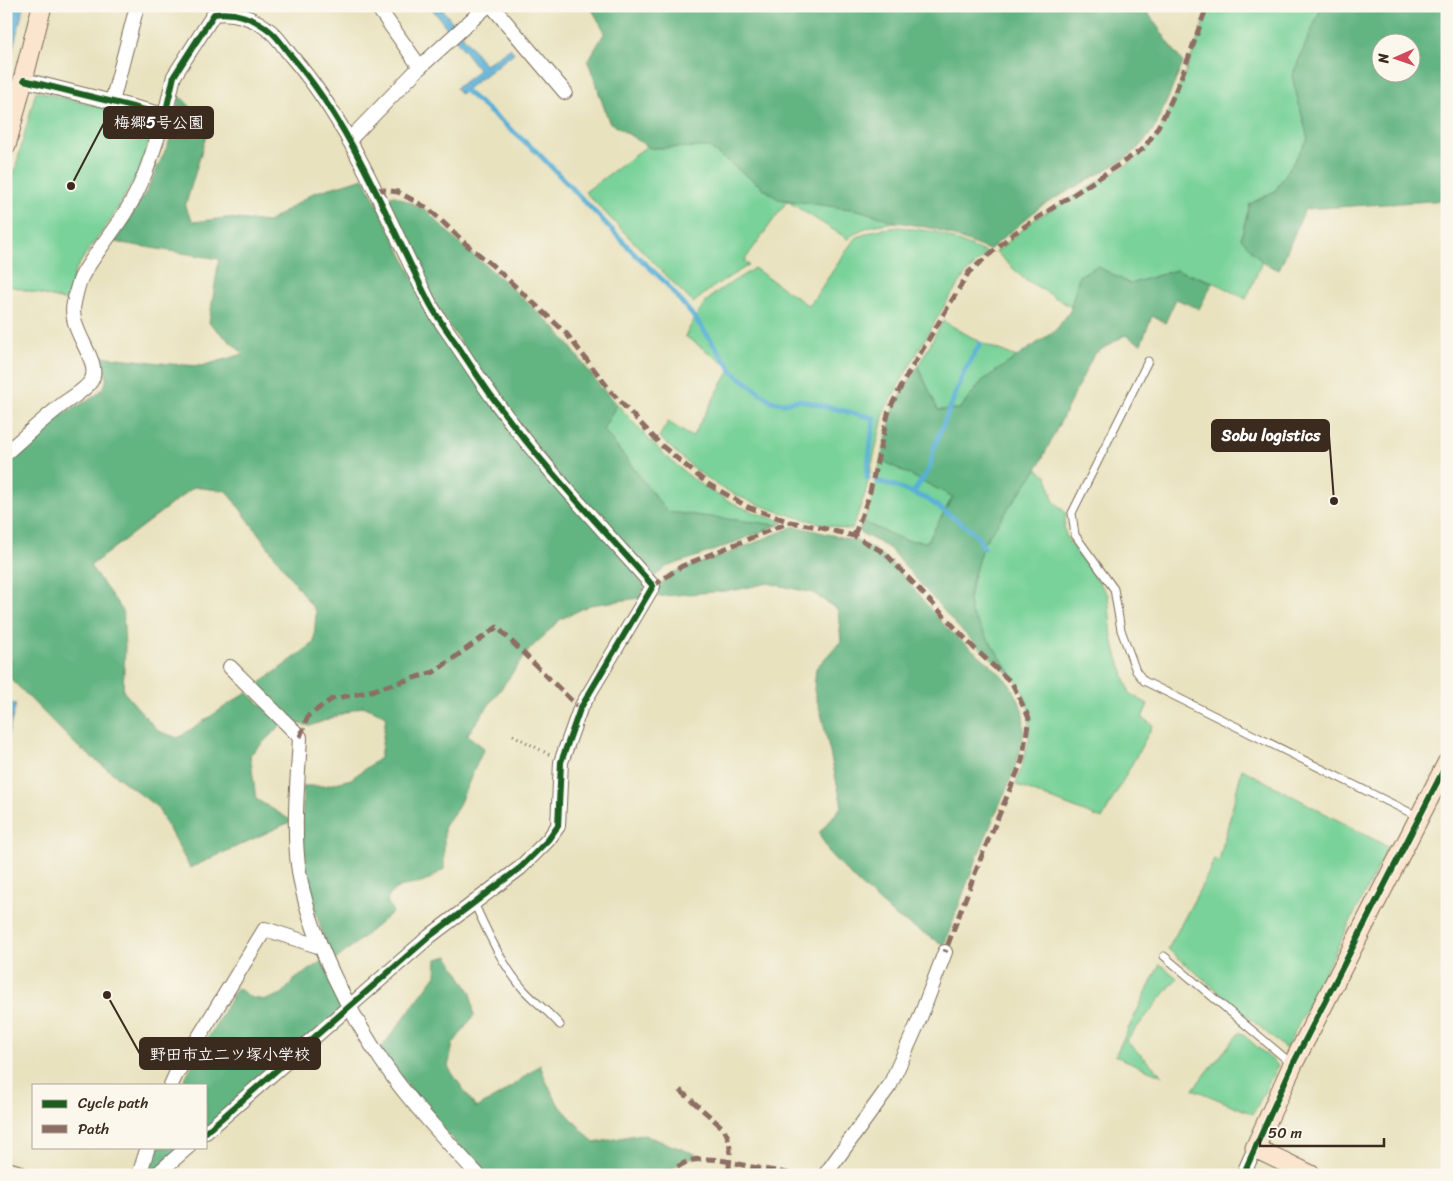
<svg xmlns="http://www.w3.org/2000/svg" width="1453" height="1181" font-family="Sriracha,'Klee One',sans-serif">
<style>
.green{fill:#78d299;stroke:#5a7e5c}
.forest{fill:#62b481;stroke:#4e6f50;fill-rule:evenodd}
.water{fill:#59b0d6;stroke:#4a6d7a}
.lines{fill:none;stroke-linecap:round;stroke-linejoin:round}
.stream{stroke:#59b0d6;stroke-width:5}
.lane-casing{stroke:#786a56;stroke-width:9}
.street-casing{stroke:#786a56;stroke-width:16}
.secondary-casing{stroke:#786a56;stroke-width:21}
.path{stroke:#786a56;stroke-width:3;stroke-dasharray:1 4;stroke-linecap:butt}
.lane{stroke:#fff;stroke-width:7}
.street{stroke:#fff;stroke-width:14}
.secondary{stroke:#fce5cf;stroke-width:19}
.quiet{stroke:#8d6e63;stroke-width:5;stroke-dasharray:10 5;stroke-linecap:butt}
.cycleway-casing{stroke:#fbf7ec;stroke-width:9}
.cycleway{stroke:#1b5e20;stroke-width:6}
.leader{fill:none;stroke:#3b2a1e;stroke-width:2}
.callout-dot{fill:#3b2a1e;stroke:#fbf7ec;stroke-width:2}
.callout{fill:#3b2a1e;stroke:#3b2a1e;stroke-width:2}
.callout-label{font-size:16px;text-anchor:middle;font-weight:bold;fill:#fff}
</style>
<rect width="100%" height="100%" fill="#fbf7ec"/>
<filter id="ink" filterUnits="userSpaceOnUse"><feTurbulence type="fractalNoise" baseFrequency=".02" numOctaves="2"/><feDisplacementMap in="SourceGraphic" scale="10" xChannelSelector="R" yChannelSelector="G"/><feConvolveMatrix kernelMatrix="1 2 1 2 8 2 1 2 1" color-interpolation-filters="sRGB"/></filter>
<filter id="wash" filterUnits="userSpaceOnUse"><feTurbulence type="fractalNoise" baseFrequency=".0096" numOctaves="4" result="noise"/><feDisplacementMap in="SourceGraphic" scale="20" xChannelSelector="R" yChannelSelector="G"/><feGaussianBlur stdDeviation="1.12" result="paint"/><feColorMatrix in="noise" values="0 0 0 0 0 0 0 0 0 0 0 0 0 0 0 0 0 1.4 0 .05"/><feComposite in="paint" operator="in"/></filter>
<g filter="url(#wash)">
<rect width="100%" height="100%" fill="#e9e2bf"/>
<!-- green -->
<g class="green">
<path d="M 1210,6 L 1322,6 L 1292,76 L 1308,139 L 1275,191 L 1250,204 L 1241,237 L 1262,262 L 1246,299 L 1213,282 L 1176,270 L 1130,284 L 1097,266 L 1079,276 L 1071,307 L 1023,278 L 996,252 L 1035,219 L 1130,163 L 1154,141 L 1163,125 L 1189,63 Z"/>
<path d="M 36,91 L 156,121 L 139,171 L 112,218 L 85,255 L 75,271 L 67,301 L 6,285 L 6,204 Z"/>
<path d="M 647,146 L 650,148 L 708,147 L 778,199 L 858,210 L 897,222 C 879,224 861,226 848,239 L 787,201 L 744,261 L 749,265 L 713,287 L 693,303 L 585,192 Z"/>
<path d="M 899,227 L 936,232 L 987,253 L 965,275 L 947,301 L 885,409 L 865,494 L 852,529 L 844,529 C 796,517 746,506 705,477 C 689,465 674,450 659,437 L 668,422 L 692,437 L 731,368 L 685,336 C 692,324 699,309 709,299 C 720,287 740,279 754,268 L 809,306 L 855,238 L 876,230 Z"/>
<path d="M 943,321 L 984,344 L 1017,357 L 982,381 L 960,409 L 938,410 L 918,366 Z"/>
<path d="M 617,404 C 647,439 682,476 723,498 C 742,509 763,515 784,522 L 778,525 L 668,512 L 661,504 L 603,429 Z"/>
<path d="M 881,460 L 953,496 L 927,542 L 904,540 L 863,522 L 873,497 Z"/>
<path d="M 1037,469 L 1047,476 L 1053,500 L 1066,513 L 1064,529 L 1068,540 L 1108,595 L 1112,639 L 1130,694 L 1148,704 L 1142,718 L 1153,725 L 1102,819 L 1016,785 L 1029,740 L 1029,711 L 1023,692 L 971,613 L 969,600 L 972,581 L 983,544 Z"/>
<path d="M 1242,769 L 1388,847 L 1286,1049 L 1168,949 L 1208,874 L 1214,859 L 1219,861 Z"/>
<path d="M 1160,964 L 1177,978 L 1126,1041 L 1163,1076 L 1115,1056 Z"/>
<path d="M 1240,1032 L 1278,1065 L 1253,1114 L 1193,1089 Z"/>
</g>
<!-- forest -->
<g class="forest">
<path d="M 590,6 L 1143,6 L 1183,63 L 1156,126 L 1142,145 L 1125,159 L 1040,207 L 989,250 L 936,229 L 897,222 L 858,210 L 778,199 L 708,147 L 650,148 L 647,146 L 609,122 L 588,61 L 605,32 Z"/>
<path d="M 1322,6 L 1447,6 L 1447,200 L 1305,209 L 1279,270 L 1262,262 L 1241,238 L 1250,204 L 1275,191 L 1308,139 L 1292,76 ZM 1410,42 L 1410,72 L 1380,72 L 1380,42 Z"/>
<path d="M 180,96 L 209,126 L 185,207 L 193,222 L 226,218 L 268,222 L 313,193 L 364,178 L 429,309 L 644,585 L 644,590 L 639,598 L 590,605 L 561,619 L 530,649 L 467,735 L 484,748 L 457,809 L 444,826 L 444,869 C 438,873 431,879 424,882 C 408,888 395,881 387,901 L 393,912 L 332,963 L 302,868 L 303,786 L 325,786 L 351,779 L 380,758 L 386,716 L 363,706 L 310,726 L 295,723 L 255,687 L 314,643 L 316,612 L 227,491 L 194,487 L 90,566 L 123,611 L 125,647 L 123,691 L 158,731 L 178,738 L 247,692 L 282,724 L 250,755 L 256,799 L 292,821 L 190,868 L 157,807 L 76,745 L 6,674 L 6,462 C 24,446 42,426 63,414 C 75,406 102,397 106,382 C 108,374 102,363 100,356 L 170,364 L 201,366 L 244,354 L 209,323 L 219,259 L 115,242 L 148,189 L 169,142 Z"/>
<path d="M 393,195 L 418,206 L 428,212 L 465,249 L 489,268 L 551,324 L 562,336 L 600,386 L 617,404 L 603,429 L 661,504 L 668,512 L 778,525 L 721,548 L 666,567 L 657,575 L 652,575 L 569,487 L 500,400 L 435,305 L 391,213 L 389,197 Z"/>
<path d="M 1097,266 L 1130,284 L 1176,270 L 1213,282 L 1199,309 L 1176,299 L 1165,323 L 1152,316 L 1141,344 L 1125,335 L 1094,354 L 1037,469 L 983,544 L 972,581 L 969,600 L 971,613 L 1016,681 L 959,628 L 889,548 L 861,533 L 859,530 L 863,522 L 904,540 L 927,542 L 953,497 L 881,460 L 893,409 L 918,366 L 938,410 L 960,409 L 982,381 L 1056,330 L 1070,311 L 1079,276 Z"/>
<path d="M 795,526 L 856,541 C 894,554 916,595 943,624 C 964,647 1002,667 1016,695 C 1024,710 1026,726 1022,743 C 1016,771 1002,798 991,824 C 974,864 959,904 944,945 L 895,916 L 856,881 L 830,854 L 819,833 L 842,806 L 822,717 L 814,690 L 816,668 L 841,641 L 838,610 L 813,593 L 768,583 L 736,590 L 652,597 L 669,574 L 727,554 Z"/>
<path d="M 448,956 L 471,993 L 474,1015 L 453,1044 L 448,1067 L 476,1108 L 500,1095 L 540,1065 L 546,1081 L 558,1104 L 594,1143 L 641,1134 L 703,1157 L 690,1158 L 661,1175 L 484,1175 L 449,1136 L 379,1051 L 436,975 L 437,959 Z"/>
<path d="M 322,961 L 345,1006 L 206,1129 L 206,1085 L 181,1085 L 237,988 L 252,998 L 266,1000 L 282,994 L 294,980 Z"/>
<path d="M 157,1147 L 185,1147 L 152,1175 L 149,1175 Z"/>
</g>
<!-- water -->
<g class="water">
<path d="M 6,6 L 24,6 L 6,75 Z"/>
<path d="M 430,6 L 440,6 L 485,65 L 510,48 L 514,53 L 460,94 L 456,88 L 479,70 Z"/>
<path d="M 6,702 L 16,704 L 6,742 Z"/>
</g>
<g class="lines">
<!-- stream -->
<g class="stream">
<path d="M 463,87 L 462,88 L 537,152 L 637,256 L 664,281 L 698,322 L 734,373 L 745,381 L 771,401 L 783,403 L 799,400 L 874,418 L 867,474 L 868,479"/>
<path d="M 876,481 L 895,486 L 927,499 L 970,529 L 977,536 L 984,548"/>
<path d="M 913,493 L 929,470 L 934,448 L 953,400 L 964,372 L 980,344"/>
</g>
</g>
</g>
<g filter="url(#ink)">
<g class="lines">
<!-- lane casing -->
<g class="lane-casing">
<g id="lane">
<path d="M 1148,361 L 1072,513 L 1075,535 L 1114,589 L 1121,630 L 1136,671 L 1144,681 L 1419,817"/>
<path d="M 474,903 C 488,933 502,965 524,990 C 535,1002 549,1012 560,1025"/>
<path d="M 1164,956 L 1292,1064"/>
</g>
</g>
<!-- street casing -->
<g class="street-casing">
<g id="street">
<path d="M 377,6 L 420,67"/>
<path d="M 492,6 L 565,92"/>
<path d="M 24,80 L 165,115 L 174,76 L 214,14 C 234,11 255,18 270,31 C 279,38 285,49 292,57 C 354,129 387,220 430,304 C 437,317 447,330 455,342 C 468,361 480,380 493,398 C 541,465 599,524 653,586 L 580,709 L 561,762 L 558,826 L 548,840 L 520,868 L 430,936 L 206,1132"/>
<path d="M 112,102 L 137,6"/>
<path d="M 349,140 L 420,67 L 487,6"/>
<path d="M 6,453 C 23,438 40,422 58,408 C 68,399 84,392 91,381 C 103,361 67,331 74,303 C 76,293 78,282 83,274 C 96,252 113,232 126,211 C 145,182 154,147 165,115"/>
<path d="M 230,667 L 300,737 C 298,778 293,824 298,865 C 307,934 353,1022 394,1078 C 418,1111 450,1144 478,1175"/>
<path d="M 171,1085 L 175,1076 L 265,929 L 321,947"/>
<path d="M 139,1175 L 148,1147"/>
<path d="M 156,1175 L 188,1147"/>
<path d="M 825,1175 L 890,1085 L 918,1023 L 945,952"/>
<path d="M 1243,1175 L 1255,1148"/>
</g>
</g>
<!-- secondary casing -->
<g class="secondary-casing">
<g id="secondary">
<path d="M 6,146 L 42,6"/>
<path d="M 6,1171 L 19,1175"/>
<path d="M 1311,1175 L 1255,1148 L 1293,1064 L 1447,763"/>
</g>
</g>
<!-- path -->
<path class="path" d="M 513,735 L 550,755"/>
<!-- lane -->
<use href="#lane" class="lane"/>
<!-- street -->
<use href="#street" class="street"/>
<!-- secondary -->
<use href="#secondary" class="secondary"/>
<!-- quiet -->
<g class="quiet">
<path d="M 376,189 L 398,192 L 429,209 L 467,245 L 492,265 L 566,333 L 613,394 L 661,445 L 708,484 L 748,507 L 790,522 L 818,527 L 854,536 L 885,553 L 974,648 L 1012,683 L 1029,718 L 1022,761 L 982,855 L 945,952"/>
<path d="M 854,536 L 869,496 L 889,410 L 906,377 L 969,272 L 1013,234 L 1143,149 C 1173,111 1190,52 1207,6"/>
<path d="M 653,586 L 682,566 L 790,522"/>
<path d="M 300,737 L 308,716 L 332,699 L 367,692 L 434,672 L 497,627 L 580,709"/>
<path d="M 680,1090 L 723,1128 C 733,1141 730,1159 728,1175"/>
<path d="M 665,1175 C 673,1170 681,1164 689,1161 C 706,1156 727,1161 743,1165 C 760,1169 776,1170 793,1175"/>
</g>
<!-- cycleway casing -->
<g class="cycleway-casing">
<g id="cycleway">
<path d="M 24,80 L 165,115 L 174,76 L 214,14 C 234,11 255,18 270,31 C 279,38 285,49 292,57 C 354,129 387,220 430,304 C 437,317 447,330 455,342 C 468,361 480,380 493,398 C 541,465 599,524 653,586 L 580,709 L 561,762 L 558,826 L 548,840 L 520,868 L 430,936 L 206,1132"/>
<path d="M 1243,1175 L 1293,1064 L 1447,763"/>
</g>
</g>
<!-- cycleway -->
<use href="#cycleway" class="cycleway"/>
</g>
</g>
<!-- callouts -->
<path class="leader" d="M71 186L104 123M1334 501L1329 435M107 995L140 1054"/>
<g class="callout-dot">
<circle cx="71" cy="186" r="5"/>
<circle cx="1334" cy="501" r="5"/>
<circle cx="107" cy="995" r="5"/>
</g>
<g class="callout">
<rect x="104" y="107" width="109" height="31" rx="5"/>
<rect x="1212" y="420" width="117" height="31" rx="5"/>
<rect x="140" y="1038" width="180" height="31" rx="5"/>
</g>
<g class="callout-label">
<text x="159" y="128">梅郷5号公園</text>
<text x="1271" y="441">Sobu logistics</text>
<text x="230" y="1060">野田市立二ツ塚小学校</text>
</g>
<!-- margin -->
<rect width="1453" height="1181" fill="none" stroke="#fbf7ec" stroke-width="25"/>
<!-- legend -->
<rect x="32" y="1084" width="175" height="65" fill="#fbf7ec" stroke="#aea59a"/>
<rect x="42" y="1100" width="25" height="8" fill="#1b5e20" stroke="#aea59a"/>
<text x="78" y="1108" font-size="15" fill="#3b2a1e">Cycle path</text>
<rect x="42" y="1125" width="25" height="8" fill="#8d6e63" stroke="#aea59a"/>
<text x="78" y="1134" font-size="15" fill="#3b2a1e">Path</text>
<!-- north arrow -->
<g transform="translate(1396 58) rotate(268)"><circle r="24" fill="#fbf7ec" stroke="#aea59a"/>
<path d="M0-4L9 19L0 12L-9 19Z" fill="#d1495b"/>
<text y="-8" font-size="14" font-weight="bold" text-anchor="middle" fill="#3b2a1e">N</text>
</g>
<!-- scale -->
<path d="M1260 1138v8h124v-8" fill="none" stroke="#3b2a1e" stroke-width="2.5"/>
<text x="1268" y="1138" font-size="15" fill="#3b2a1e" stroke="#fbf7ec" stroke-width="4" paint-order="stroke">50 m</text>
</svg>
